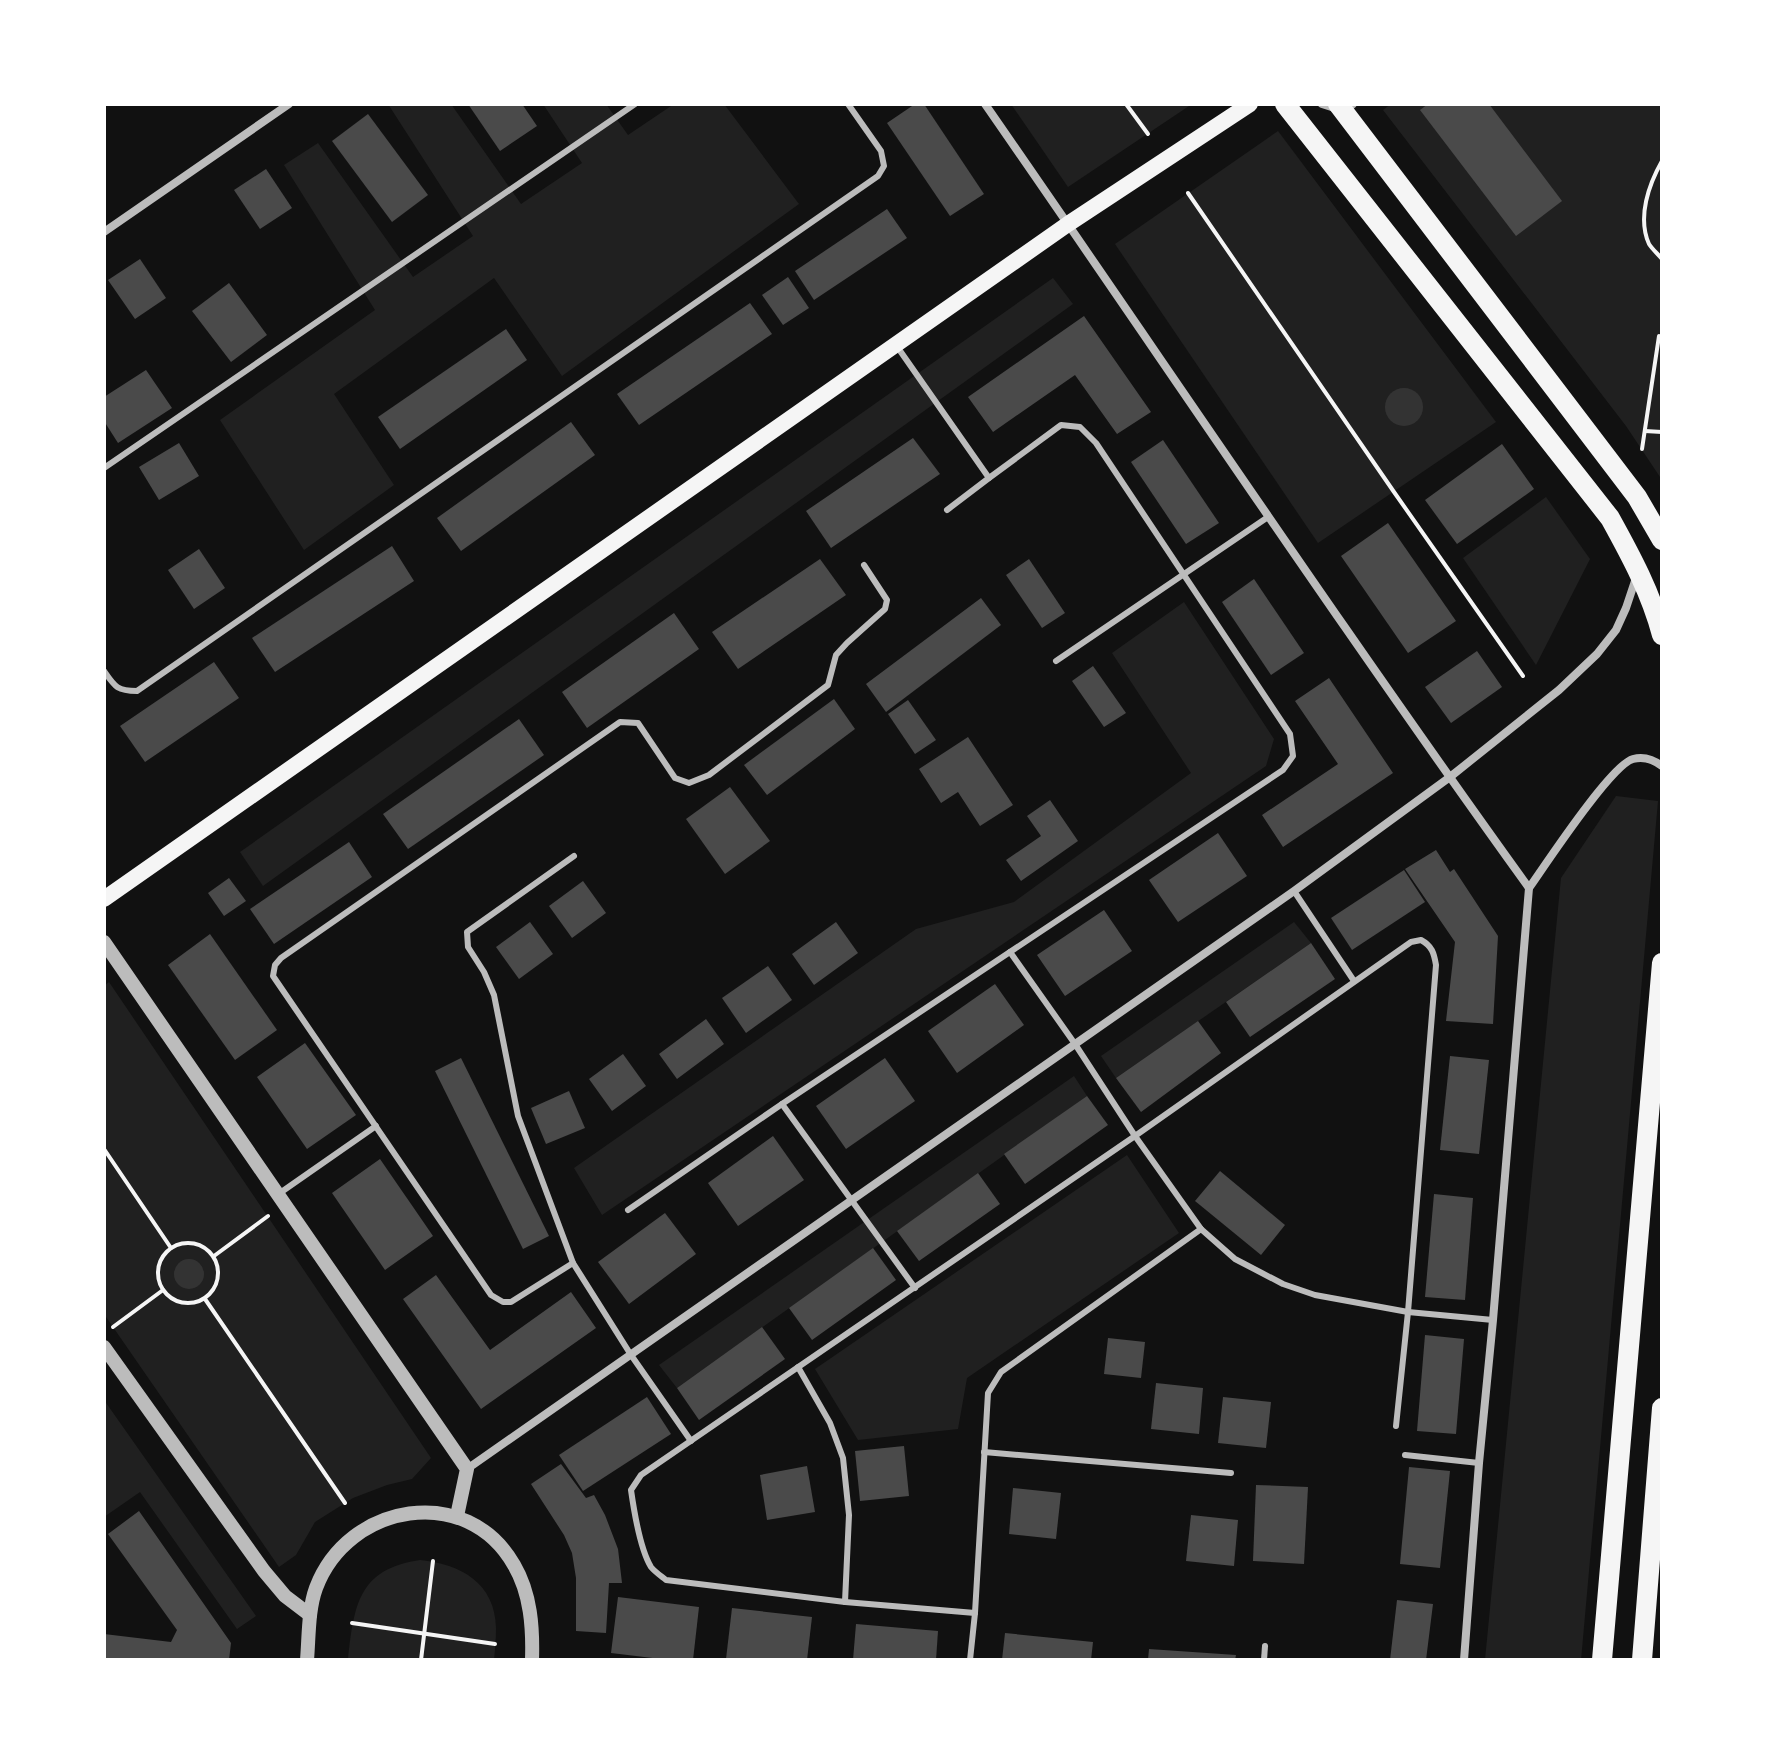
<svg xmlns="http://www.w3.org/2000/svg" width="1766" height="1764" font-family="Roboto,sans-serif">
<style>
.green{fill:#202020}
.water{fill:#333}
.building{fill:#4a4a4a}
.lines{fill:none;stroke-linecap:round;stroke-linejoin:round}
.path{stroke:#f5f5f5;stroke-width:4}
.service{stroke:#bcbcbc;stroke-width:6}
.minor{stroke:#bcbcbc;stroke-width:8}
.tertiary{stroke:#bcbcbc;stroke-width:14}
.secondary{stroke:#f5f5f5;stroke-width:16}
.primary{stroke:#f5f5f5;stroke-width:20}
</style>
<rect width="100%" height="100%" fill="#111"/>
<!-- green -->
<g class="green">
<path d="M 388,104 L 451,104 L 521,204 L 582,163 L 543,104 L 606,104 L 628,135 L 674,104 L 724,104 L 799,204 L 562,376 L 494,278 L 334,394 L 394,485 L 304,550 L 220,420 L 375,310 L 284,165 L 318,143 L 413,277 L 473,236 Z"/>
<path d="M 1011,104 L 1192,104 L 1068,187 Z"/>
<path d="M 1391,104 L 1662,104 L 1662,480 L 1626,426 L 1383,110 Z"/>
<path d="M 1278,131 L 1496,422 L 1318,543 L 1115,244 Z"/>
<path d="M 1053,278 L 1073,304 L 263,886 L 240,852 Z"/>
<path d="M 1546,497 L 1590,559 L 1536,665 L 1463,558 Z"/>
<path d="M 1184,602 L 1274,739 L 1266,766 L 602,1215 L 574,1168 L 916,929 L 1014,902 L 1191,773 L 1112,653 Z"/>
<path d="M 1616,796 L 1658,801 L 1581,1660 L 1485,1660 L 1561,878 Z"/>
<path d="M 1294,922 L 1311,943 L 1116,1078 L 1101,1056 Z"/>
<path d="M 109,982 L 431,1458 L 412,1479 L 387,1485 L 353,1498 L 315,1522 L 296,1555 L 279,1567 L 104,1314 L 104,986 Z"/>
<path d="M 1074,1076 L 1087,1096 L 677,1388 L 659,1365 Z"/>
<path d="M 1127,1155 L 1179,1233 L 967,1378 L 958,1429 L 858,1440 L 815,1369 Z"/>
<path d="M 104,1400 L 256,1616 L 237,1629 L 140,1492 L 104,1517 Z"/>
<path d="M 420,1560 C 461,1564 495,1583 496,1628 C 496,1639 495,1650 494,1660 L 348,1660 C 354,1606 358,1569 420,1560 Z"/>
</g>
<!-- water -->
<g class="water">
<circle cx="1404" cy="407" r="19"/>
<circle cx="189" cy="1274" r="15"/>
</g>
<!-- building -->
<g class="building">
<path d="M 468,104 L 522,104 L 537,126 L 500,151 Z"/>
<path d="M 915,104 L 924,104 L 984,194 L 950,216 L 887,123 Z"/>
<path d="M 1428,104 L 1489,104 L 1562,201 L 1516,236 L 1420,110 Z"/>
<path d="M 368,114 L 428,195 L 392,222 L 332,141 Z"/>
<path d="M 266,169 L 292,208 L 260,229 L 234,190 Z"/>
<path d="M 887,209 L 907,238 L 814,300 L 795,271 Z"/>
<path d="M 140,259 L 166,298 L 135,319 L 108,280 Z"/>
<path d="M 788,277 L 809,308 L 783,325 L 762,295 Z"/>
<path d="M 229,283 L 267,335 L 231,362 L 192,311 Z"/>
<path d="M 750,303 L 772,334 L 639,425 L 617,394 Z"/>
<path d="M 1084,316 L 1151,412 L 1117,434 L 1075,375 L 993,432 L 968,397 Z"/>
<path d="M 506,329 L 527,360 L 400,449 L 378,417 Z"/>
<path d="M 146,370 L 172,408 L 118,443 L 104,421 L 104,397 Z"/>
<path d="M 571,422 L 595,455 L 461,551 L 437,518 Z"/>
<path d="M 913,438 L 940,474 L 831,548 L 806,511 Z"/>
<path d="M 1163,440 L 1219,523 L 1186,544 L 1131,462 Z"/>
<path d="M 179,443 L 199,476 L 159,500 L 139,467 Z"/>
<path d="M 1502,444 L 1534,489 L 1457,544 L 1425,500 Z"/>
<path d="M 1388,523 L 1456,621 L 1408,653 L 1341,556 Z"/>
<path d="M 392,546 L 414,581 L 275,672 L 252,638 Z"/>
<path d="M 199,549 L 225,588 L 194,609 L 168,570 Z"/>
<path d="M 820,559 L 846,595 L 738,669 L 712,632 Z"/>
<path d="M 1029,559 L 1065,613 L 1042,628 L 1006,575 Z"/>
<path d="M 1254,579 L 1304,653 L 1271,675 L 1222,602 Z"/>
<path d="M 981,598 L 1001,625 L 886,712 L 866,684 Z"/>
<path d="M 674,613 L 699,649 L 587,728 L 562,692 Z"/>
<path d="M 1477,651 L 1502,687 L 1451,723 L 1425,687 Z"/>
<path d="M 214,662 L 239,698 L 145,762 L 120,726 Z"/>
<path d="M 1093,666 L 1126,713 L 1104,727 L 1072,681 Z"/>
<path d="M 1329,678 L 1393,773 L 1283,847 L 1262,815 L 1338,764 L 1295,701 Z"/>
<path d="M 834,699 L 855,729 L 767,795 L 744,765 Z"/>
<path d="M 908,700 L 936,740 L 915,754 L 888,714 Z"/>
<path d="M 519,719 L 544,755 L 408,849 L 383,814 Z"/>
<path d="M 968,737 L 1013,805 L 980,826 L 958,792 L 941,803 L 919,769 Z"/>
<path d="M 730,787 L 770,841 L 725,874 L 686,819 Z"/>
<path d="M 1050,800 L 1078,841 L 1021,881 L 1006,860 L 1041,836 L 1027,816 Z"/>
<path d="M 1218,833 L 1247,876 L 1178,922 L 1149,880 Z"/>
<path d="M 349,842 L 372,877 L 274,944 L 250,909 Z"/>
<path d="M 1436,850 L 1450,872 L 1454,869 L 1498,936 L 1493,1024 L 1446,1021 L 1455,942 L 1405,869 Z"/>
<path d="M 1404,870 L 1425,902 L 1352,950 L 1331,918 Z"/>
<path d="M 229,878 L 246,901 L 224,916 L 208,893 Z"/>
<path d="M 583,881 L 606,913 L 572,938 L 549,906 Z"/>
<path d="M 1104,910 L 1132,951 L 1065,996 L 1037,955 Z"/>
<path d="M 530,922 L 553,954 L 519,979 L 496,947 Z"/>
<path d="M 836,922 L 858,953 L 814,985 L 792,954 Z"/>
<path d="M 210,934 L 277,1030 L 235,1060 L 168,965 Z"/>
<path d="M 1311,943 L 1335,979 L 1250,1037 L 1226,1002 Z"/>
<path d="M 768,966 L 792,1000 L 746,1033 L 722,998 Z"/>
<path d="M 995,984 L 1024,1025 L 957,1073 L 928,1031 Z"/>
<path d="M 706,1019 L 724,1044 L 677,1079 L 659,1054 Z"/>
<path d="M 1198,1021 L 1221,1053 L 1141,1112 L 1116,1078 Z"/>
<path d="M 305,1043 L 356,1115 L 307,1149 L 257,1077 Z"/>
<path d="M 623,1054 L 646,1086 L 612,1111 L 589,1079 Z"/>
<path d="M 1450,1056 L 1489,1060 L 1479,1154 L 1440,1150 Z"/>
<path d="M 461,1058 L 549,1236 L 523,1249 L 435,1071 Z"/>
<path d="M 885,1058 L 915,1101 L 846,1149 L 816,1106 Z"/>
<path d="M 569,1091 L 585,1128 L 546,1144 L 531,1108 Z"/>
<path d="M 1087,1096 L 1108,1125 L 1025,1184 L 1004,1154 Z"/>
<path d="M 773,1136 L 804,1180 L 738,1226 L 708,1183 Z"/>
<path d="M 380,1159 L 433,1236 L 385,1270 L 332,1193 Z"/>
<path d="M 1220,1171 L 1285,1225 L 1261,1255 L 1195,1201 Z"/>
<path d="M 978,1173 L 1000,1204 L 919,1261 L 897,1231 Z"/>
<path d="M 1434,1194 L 1473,1198 L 1465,1300 L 1425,1297 Z"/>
<path d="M 665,1213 L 696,1254 L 629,1304 L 598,1262 Z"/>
<path d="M 873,1248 L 896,1280 L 812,1340 L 789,1308 Z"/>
<path d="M 436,1275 L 490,1350 L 571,1292 L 596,1328 L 481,1409 L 403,1299 Z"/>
<path d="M 762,1327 L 785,1359 L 699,1420 L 677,1388 Z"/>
<path d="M 1425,1335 L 1464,1339 L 1456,1434 L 1417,1431 Z"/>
<path d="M 1108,1338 L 1145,1342 L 1141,1378 L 1104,1374 Z"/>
<path d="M 1156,1383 L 1203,1388 L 1199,1434 L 1151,1429 Z"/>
<path d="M 647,1397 L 671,1434 L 583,1491 L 559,1455 Z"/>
<path d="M 1223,1397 L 1271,1402 L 1266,1448 L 1218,1443 Z"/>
<path d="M 904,1446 L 909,1496 L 860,1501 L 855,1451 Z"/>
<path d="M 561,1464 L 586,1498 L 594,1495 L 605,1515 L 618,1549 L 622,1583 L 609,1583 L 606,1633 L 576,1631 L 576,1578 L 572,1553 L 564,1535 L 531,1484 Z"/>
<path d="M 807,1466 L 815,1512 L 767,1520 L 760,1475 Z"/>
<path d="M 1409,1467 L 1450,1471 L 1440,1568 L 1400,1564 Z"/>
<path d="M 1256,1485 L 1308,1487 L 1304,1564 L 1253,1561 Z"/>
<path d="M 1013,1488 L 1061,1493 L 1056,1539 L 1009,1534 Z"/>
<path d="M 139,1511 L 231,1643 L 229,1660 L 104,1660 L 104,1634 L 171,1642 L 177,1630 L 108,1534 Z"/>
<path d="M 1191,1515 L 1238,1520 L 1234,1566 L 1186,1561 Z"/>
<path d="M 618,1597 L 699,1607 L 693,1660 L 669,1660 L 611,1653 Z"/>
<path d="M 1397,1600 L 1433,1604 L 1426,1660 L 1390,1660 Z"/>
<path d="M 732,1608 L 812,1617 L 807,1660 L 726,1659 Z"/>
<path d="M 856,1624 L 938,1631 L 936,1660 L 853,1660 Z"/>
<path d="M 1005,1633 L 1093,1642 L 1091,1660 L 1002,1660 Z"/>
<path d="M 1149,1649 L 1236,1655 L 1235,1660 L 1148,1660 Z"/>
</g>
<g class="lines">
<!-- path -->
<g class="path">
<path d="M 1126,104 L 1148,134"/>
<path d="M 1662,161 C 1649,184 1637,217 1649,244 C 1652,249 1658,254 1662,259"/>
<path d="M 1188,193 L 1394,492 L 1523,676"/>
<path d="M 1645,431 L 1662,432"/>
<path d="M 1642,449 L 1659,336"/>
<path d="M 104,1149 L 171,1248"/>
<circle cx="188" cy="1273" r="30"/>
<path d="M 214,1256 L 268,1216"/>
<path d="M 205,1299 L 345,1503"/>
<path d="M 113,1327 L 163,1290"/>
<path d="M 352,1623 L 495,1644"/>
<path d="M 421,1660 L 433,1561"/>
</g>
<!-- service -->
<g class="service">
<path d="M 896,345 L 989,478"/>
<path d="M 104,468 L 635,104"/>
<path d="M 1056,661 L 1268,517"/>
<path d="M 104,671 C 115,687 117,691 137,691 L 878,176 L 884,166 L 881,151 L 848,104"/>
<path d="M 574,856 L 467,932 L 468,947 L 484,972 L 494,995 L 518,1116 L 573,1263 L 631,1355 L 691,1441"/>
<path d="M 1294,891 L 1354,981"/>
<path d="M 1010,952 L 1075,1044 L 1135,1136 L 1201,1229 L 1235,1259 L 1283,1284 L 1315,1295 L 1408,1312 L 1493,1320"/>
<path d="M 782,1104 L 915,1288"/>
<path d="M 277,1195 L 376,1126"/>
<path d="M 628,1210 L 782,1104 L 1283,770 L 1293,756 L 1290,734 L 1096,443 L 1080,427 L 1061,425 L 989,478 L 947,510"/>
<path d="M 573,1263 L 511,1302 L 503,1302 L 491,1295 L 273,976 L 275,965 L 281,958 L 620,722 L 638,723 L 675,778 L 689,783 L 709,775 L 828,685 L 836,655 L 847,643 L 885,609 L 887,600 L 864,565"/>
<path d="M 798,1367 L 830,1423 L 843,1458 L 849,1515 L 845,1602"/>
<path d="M 984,1452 L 1231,1473"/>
<path d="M 1405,1455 L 1479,1463"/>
<path d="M 975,1613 L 845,1602 L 666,1580 C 661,1576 655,1572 651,1567 C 640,1549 634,1511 631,1490 L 641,1475 L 1135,1136 L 1411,942 L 1421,940 C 1432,946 1434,953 1436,965 L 1408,1312 L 1396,1426"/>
<path d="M 970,1660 L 975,1613 L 988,1393 L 1001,1372 L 1201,1229"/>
<path d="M 1264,1660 L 1265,1646"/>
</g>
<!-- minor -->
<g class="minor">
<path d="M 985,104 C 1166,365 1343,630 1529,888 L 1493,1320 L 1479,1463 L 1464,1660"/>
<path d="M 1322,104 L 1344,111 L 1353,104"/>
<path d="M 104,232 L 289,104"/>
<path d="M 1529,888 C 1546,864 1611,765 1633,759 C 1644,756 1654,760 1662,766"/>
<path d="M 467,1469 L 1294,891 L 1450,777 L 1559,690 L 1597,654 L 1616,630 L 1626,608 L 1637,575"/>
</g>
<!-- tertiary -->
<g class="tertiary">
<path d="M 104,942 L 467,1469 L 457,1516"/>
<path d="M 104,1347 L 264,1571 L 285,1596 L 310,1615"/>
<path d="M 307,1660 C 309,1637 308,1610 316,1588 C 348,1503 467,1482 514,1565 C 531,1594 533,1628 532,1660"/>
</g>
<!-- secondary -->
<path class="secondary" d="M 104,899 L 1068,224 L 1250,104"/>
<!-- primary -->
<g class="primary">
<path d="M 1285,104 L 1610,518 C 1631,556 1651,593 1662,635"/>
<path d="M 1338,104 L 1637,497 L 1662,540"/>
<path d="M 1602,1660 L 1662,963"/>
<path d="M 1642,1660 L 1662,1408"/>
</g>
</g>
<!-- border -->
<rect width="1766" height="1764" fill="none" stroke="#ffffff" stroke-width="212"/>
</svg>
